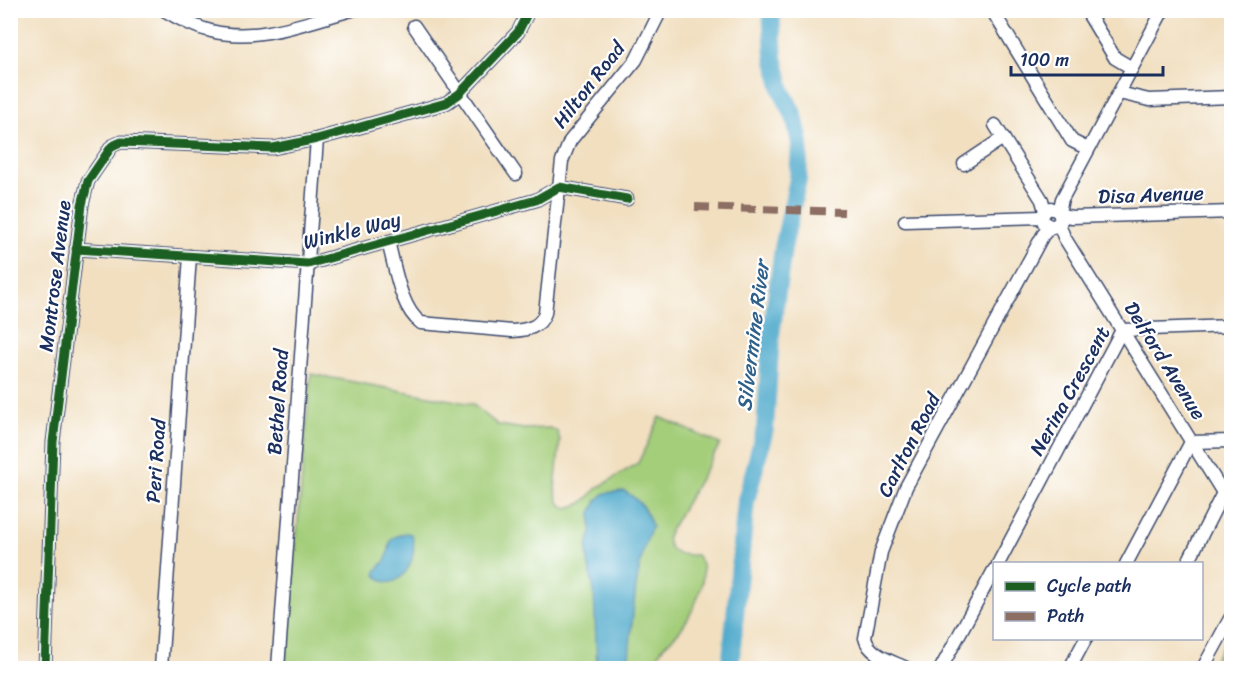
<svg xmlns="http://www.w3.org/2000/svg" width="1242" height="679" font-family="Sriracha,sans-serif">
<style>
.green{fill:#a4ce7a;stroke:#607e6c;stroke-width:1.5}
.water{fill:#4da9cb;stroke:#346c94;stroke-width:1.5}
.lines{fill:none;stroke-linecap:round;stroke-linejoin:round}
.river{stroke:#4da9cb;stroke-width:18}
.street-casing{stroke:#3b496d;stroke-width:15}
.street{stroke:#fff;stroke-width:12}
.quiet{stroke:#8d6e63;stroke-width:8;stroke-dasharray:15 8;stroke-linecap:butt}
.cycleway-casing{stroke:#fff;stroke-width:13}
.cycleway{stroke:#1b5e20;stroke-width:9}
.labels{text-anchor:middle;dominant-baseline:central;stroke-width:4.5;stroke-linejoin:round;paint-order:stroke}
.street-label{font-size:20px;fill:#1b2f5e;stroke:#fff}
.water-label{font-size:21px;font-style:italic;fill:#2f608a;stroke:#fff}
</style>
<rect width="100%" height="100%" fill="#fff"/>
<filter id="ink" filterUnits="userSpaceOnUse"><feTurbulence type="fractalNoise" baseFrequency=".0167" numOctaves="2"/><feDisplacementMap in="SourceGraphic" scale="12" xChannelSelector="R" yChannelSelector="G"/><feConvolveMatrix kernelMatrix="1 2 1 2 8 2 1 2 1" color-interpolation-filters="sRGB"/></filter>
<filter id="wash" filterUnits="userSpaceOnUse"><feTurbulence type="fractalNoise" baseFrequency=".008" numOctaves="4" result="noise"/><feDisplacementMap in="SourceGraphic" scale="24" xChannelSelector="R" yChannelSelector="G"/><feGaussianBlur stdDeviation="1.35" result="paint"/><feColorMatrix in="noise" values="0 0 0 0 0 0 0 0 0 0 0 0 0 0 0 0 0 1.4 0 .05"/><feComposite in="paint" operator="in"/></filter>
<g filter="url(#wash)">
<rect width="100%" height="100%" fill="#f1dfc0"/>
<!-- green -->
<g class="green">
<path d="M 311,374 L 472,404 L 498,425 L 524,429 L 550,428 L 557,431 L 560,440 L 555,489 L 558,501 L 562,506 L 568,508 L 582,503 L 599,487 L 638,463 L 660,417 L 720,444 L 667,536 C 668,555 680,555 696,555 C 714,571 692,614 681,629 C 675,637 666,642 661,650 C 657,656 657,662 657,668 L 285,668 Z"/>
<path d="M 1231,629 L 1231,668 L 1210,668 Z"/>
</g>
<!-- water -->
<g class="water">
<path d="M 624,491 C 639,499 647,510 652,526 C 633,572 633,620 628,668 L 597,668 L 594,591 L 588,563 L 587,546 L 591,534 L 591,513 L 598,499 L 605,493 Z"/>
<path d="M 406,533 L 411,534 C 422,557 397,599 376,575 L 376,571 C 379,567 384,563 386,559 C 393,546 383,539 406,533 Z"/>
</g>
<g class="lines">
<!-- river -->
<path class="river" d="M 730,668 L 746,501 L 765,429 L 771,335 L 783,248 L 798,179 L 800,143 L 794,116 L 782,91 L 774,57 L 771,10"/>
</g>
</g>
<g filter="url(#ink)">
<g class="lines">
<!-- street casing -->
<g class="street-casing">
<g id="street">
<path d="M 164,10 C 179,19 194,27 211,31 C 257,43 307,22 352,10"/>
<path d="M 992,10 L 1072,141 L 1088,149"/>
<path d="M 1086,10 L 1115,58 L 1132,68"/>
<path d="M 414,26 L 516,174"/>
<path d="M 1119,93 L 1149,100 L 1232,97"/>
<path d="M 995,125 L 1042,200 L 1045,211"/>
<path d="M 964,164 L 1003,138"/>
<path d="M 1059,212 L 1051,208 L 1045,211 L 1042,217 L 1044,223 L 1053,227 L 1061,221 L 1059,212 L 1062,199 L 1163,10"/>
<path d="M 1061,215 L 1072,217 L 1232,212"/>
<path d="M 905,221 L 1042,217"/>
<path d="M 1059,224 L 1064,237 L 1232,507"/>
<path d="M 388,242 C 395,266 400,308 421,323 L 512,331 C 526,330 540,328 545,313 L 562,161 L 570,141 L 636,60 L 661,10"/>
<path d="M 76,249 L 308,264 L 536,200 L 559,187 L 627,199"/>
<path d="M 998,564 L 1122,330 L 1232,326"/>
<path d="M 1126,564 L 1191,442 L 1232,441"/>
<path d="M 1187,564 L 1223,493"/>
<path d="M 45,668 L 53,442 L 82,205 L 88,181 L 112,146 L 121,142 L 273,148 L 317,139 L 446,103 L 459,94 L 518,32 L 529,10"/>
<path d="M 161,668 L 190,256"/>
<path d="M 278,668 L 317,139"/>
<path d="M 906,668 C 892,661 869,655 865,638 L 881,552 L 906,487 L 1043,235 L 1050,227"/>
<path d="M 941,668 L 994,570"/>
<path d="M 1070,668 L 1086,638"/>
<path d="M 1203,668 L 1232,615"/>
</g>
</g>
<!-- street -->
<use href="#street" class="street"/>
<!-- quiet -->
<path class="quiet" d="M 695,207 L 844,212"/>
<!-- cycleway casing -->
<g class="cycleway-casing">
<g id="cycleway">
<path d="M 76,249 L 308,264 L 536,200 L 559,187 L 627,199"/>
<path d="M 45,668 L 53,442 L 82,205 L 88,181 L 112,146 L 121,142 L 273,148 L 317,139 L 446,103 L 459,94 L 518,32 L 529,10"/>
</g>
</g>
<!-- cycleway -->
<use href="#cycleway" class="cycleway"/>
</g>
</g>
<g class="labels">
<!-- street labels -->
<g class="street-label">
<text transform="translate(589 85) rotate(-52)">Hilton Road</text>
<text transform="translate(1151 195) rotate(-2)">Disa Avenue</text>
<text transform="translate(352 231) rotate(-14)">Winkle Way</text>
<text transform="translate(55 276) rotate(-83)">Montrose Avenue</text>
<text transform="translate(1165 361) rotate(58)">Delford Avenue</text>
<text transform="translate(1070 391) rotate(-61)">Nerina Crescent</text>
<text transform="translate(278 402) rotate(-86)">Bethel Road</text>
<text transform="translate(909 445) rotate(-63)">Carlton Road</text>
<text transform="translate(156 461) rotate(-86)">Peri Road</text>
</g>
<!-- water labels -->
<g class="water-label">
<text transform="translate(753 336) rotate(-83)">Silvermine River</text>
</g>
</g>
<!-- margin -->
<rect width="1242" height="679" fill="none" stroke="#fff" stroke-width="36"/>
<!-- legend -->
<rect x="993" y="562" width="210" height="78" fill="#ffffff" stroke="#a4acbf" stroke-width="1.5"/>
<rect x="1005" y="582" width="30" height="9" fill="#1b5e20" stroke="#a4acbf" stroke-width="1.5"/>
<text x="1047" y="592" font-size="18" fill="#1b2f5e">Cycle path</text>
<rect x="1005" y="612" width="30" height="9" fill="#8d6e63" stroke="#a4acbf" stroke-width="1.5"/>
<text x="1047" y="622" font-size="18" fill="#1b2f5e">Path</text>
<!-- scale -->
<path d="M1011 66v9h152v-9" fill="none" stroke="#1b2f5e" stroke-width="3"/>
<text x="1020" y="66" font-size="18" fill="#1b2f5e" stroke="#ffffff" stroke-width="4.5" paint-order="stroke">100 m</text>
</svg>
